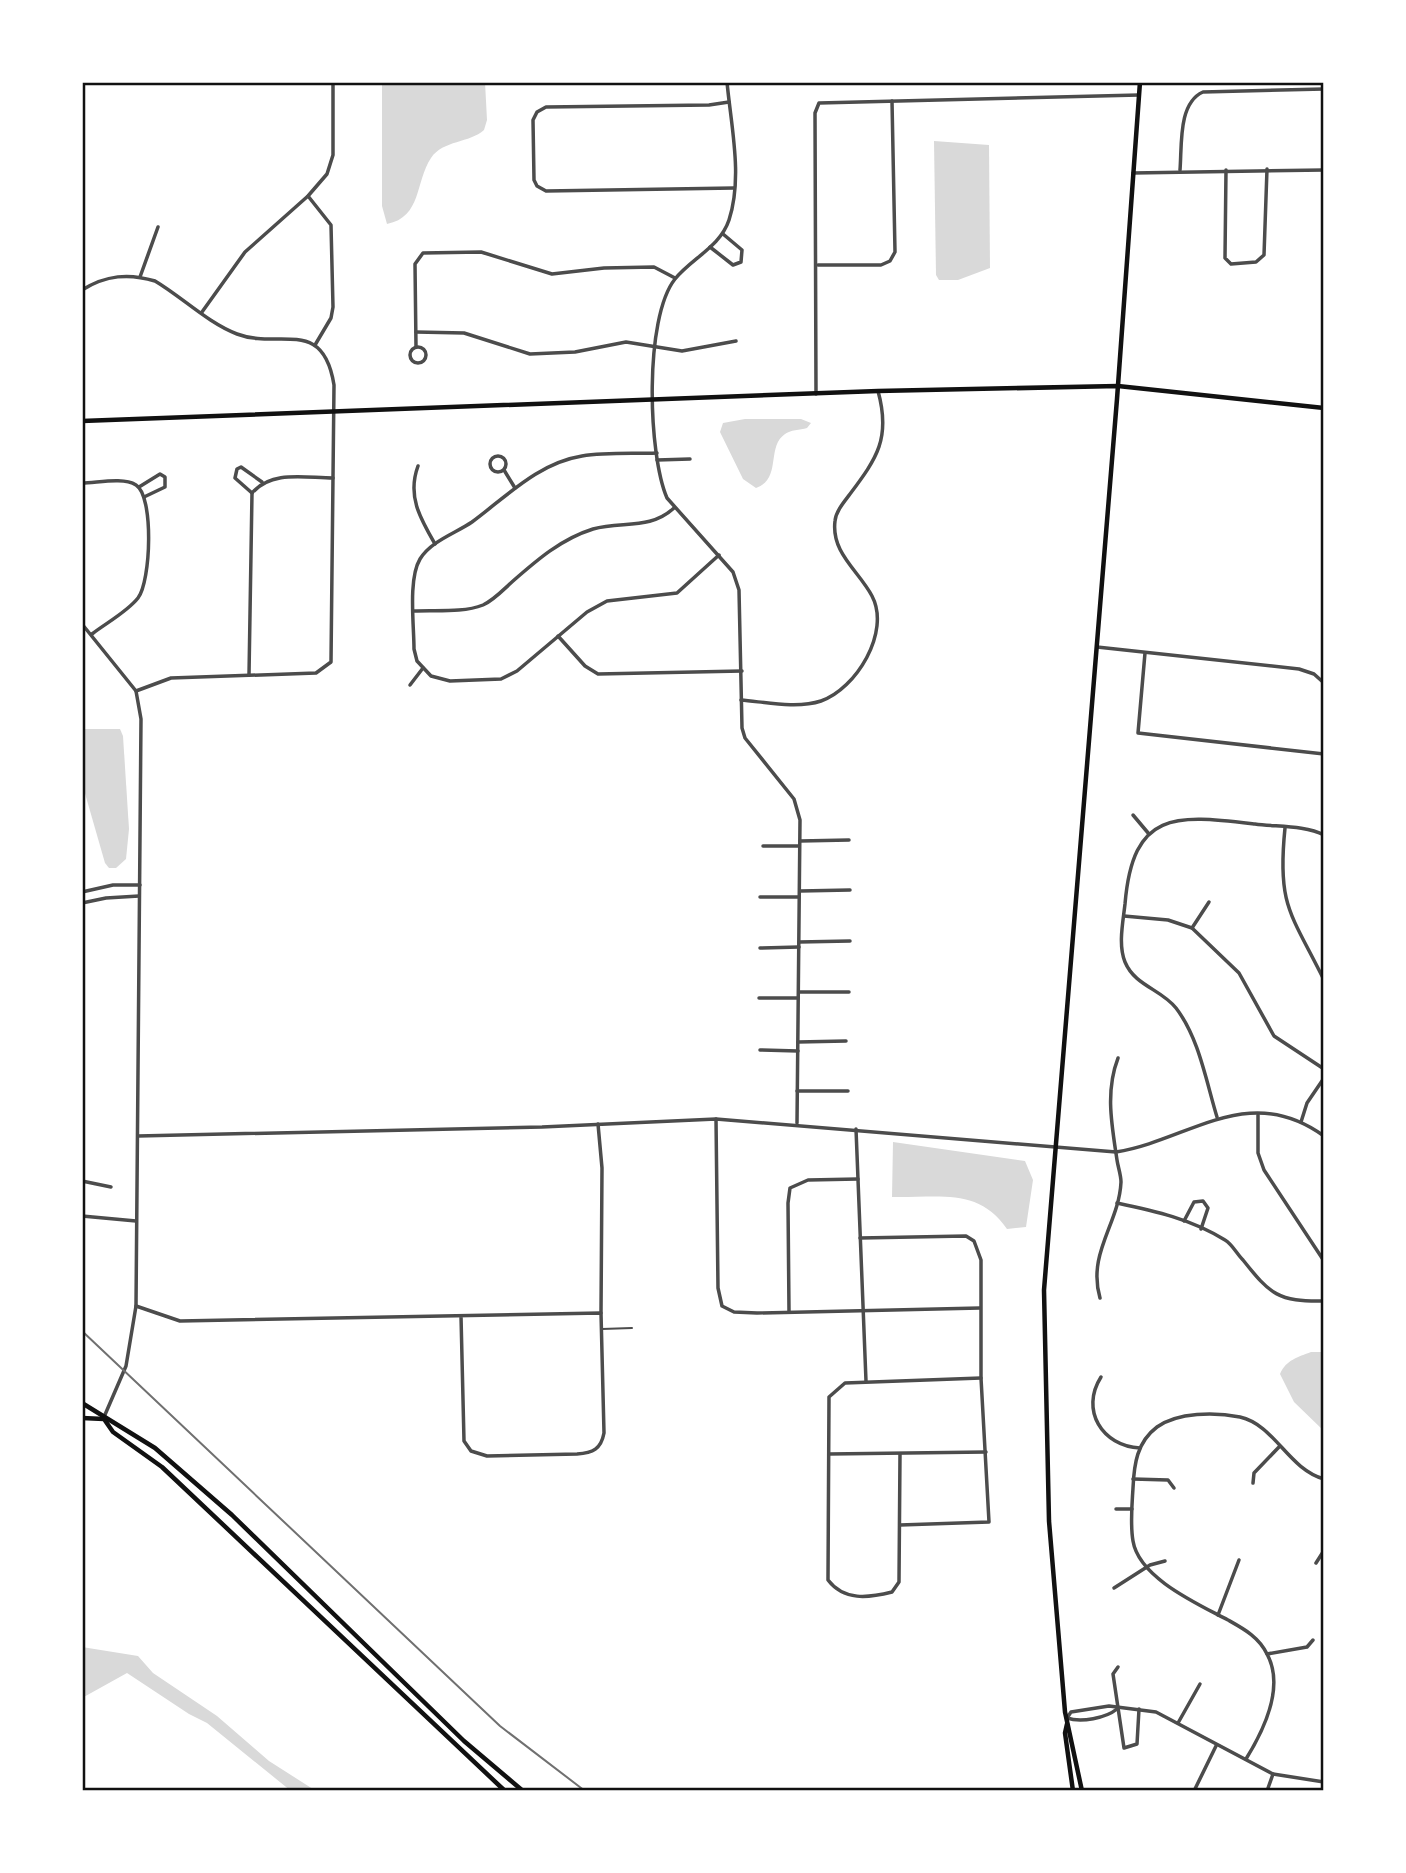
<svg xmlns="http://www.w3.org/2000/svg" width="1406" height="1873" font-family="'Space Grotesk',sans-serif">
<style>
.water{fill:#d9d9d9}
.lines{fill:none;stroke-linecap:round;stroke-linejoin:round}
.service{stroke:#4c4c4c;stroke-width:2}
.minor{stroke:#4c4c4c;stroke-width:3.5}
.secondary{stroke:#111;stroke-width:4.5}
.rail{stroke:#707070;stroke-width:2}
.neatline{fill:none;stroke:#111;stroke-width:2.5}
</style>
<rect width="100%" height="100%" fill="#fff"/>
<!-- water -->
<g class="water">
<path d="M 382,82 L 485,82 L 487,120 L 484,130 C 470,143 443,140 431,158 C 415,182 422,217 387,224 L 382,206 Z"/>
<path d="M 934,141 L 989,145 L 990,268 L 958,280 L 939,280 L 936,275 Z"/>
<path d="M 745,419 L 801,419 L 811,423 L 807,428 C 800,430 790,430 785,434 C 766,447 782,479 756,488 L 743,479 L 720,432 L 723,423 Z"/>
<path d="M 82,729 L 120,729 L 123,736 L 129,829 L 126,859 L 116,868 L 109,868 L 105,863 L 82,783 Z"/>
<path d="M 893,1142 L 1025,1161 L 1033,1180 L 1026,1227 L 1007,1229 C 979,1187 938,1198 892,1197 Z"/>
<path d="M 1311,1352 L 1324,1352 L 1324,1431 L 1294,1402 L 1280,1374 C 1286,1360 1298,1357 1311,1352 Z"/>
<path d="M 82,1647 L 138,1656 L 153,1673 L 217,1716 L 269,1761 L 316,1791 L 291,1791 L 207,1723 L 189,1714 L 127,1673 L 82,1698 Z"/>
</g>
<g class="lines">
<!-- service -->
<path class="service" d="M 602,1329 L 632,1328"/>
<!-- minor -->
<g class="minor">
<path d="M 727,82 C 731,126 743,177 729,220 C 720,247 692,258 675,279 C 644,318 648,454 667,498 L 733,572 L 739,590 L 742,728 L 745,738 L 794,799 L 800,820 L 797,1123"/>
<path d="M 729,102 L 709,105 L 546,107 L 537,112 L 533,120 L 534,180 L 537,186 L 546,191 L 734,188"/>
<path d="M 1180,170 C 1182,145 1178,103 1203,92 L 1324,89"/>
<path d="M 1226,170 L 1225,258 L 1231,264 L 1256,262 L 1264,255 L 1267,169"/>
<path d="M 1133,173 L 1324,170"/>
<path d="M 308,196 L 331,225 L 333,307 L 331,318 L 315,345"/>
<path d="M 710,247 L 733,265 L 741,262 L 742,250 L 723,234"/>
<path d="M 818,265 L 881,265 L 890,261 L 895,252 L 892,101"/>
<path d="M 140,277 L 158,227"/>
<path d="M 82,290 C 106,275 129,273 155,281 C 182,297 208,323 237,334 C 279,350 323,316 334,385 L 331,662 L 316,673 L 171,678 L 136,691"/>
<path d="M 202,312 L 245,252 L 308,196 L 327,174 L 333,155 L 333,82"/>
<path d="M 416,332 L 464,333 L 530,354 L 575,352 L 626,342 L 682,351 L 736,341"/>
<circle cx="418" cy="355" r="8"/>
<path d="M 416,347 L 415,264 L 423,253 L 481,252 L 552,274 L 604,268 L 654,267 L 675,278"/>
<path d="M 816,394 L 815,113 L 819,103 L 1139,95"/>
<path d="M 657,453 C 633,454 606,452 582,456 C 538,463 506,497 472,522 C 456,533 431,541 420,559 C 408,579 414,625 414,649 L 417,661 L 431,676 L 450,681 L 501,679 L 517,671 L 587,612 L 607,601 L 677,593 L 719,555"/>
<circle cx="498" cy="464" r="8"/>
<path d="M 657,460 L 690,459"/>
<path d="M 418,466 C 407,496 420,518 435,544"/>
<path d="M 504,470 L 515,488"/>
<path d="M 82,483 C 97,483 123,477 136,485 C 154,496 151,581 138,598 C 127,612 106,623 92,634"/>
<path d="M 139,487 L 160,474 L 165,477 L 165,487 L 144,497"/>
<path d="M 252,493 L 235,478 L 237,469 L 241,467 L 262,482"/>
<path d="M 414,611 C 436,610 463,613 483,605 C 494,600 504,589 513,581 C 537,560 561,539 593,529 C 623,521 650,530 674,508"/>
<path d="M 82,624 L 136,691 L 141,719 L 136,1306 L 126,1366 L 104,1417"/>
<path d="M 558,636 L 585,666 L 598,674 L 742,671"/>
<path d="M 1097,647 L 1299,669 L 1314,674 L 1324,683"/>
<path d="M 1145,653 L 1138,733 L 1324,754"/>
<path d="M 249,675 L 252,493 C 272,470 305,478 333,478"/>
<path d="M 410,685 L 423,668"/>
<path d="M 741,700 C 765,702 797,709 821,701 C 856,689 891,632 872,596 C 859,571 831,553 835,521 C 836,511 844,502 850,494 C 877,458 891,438 878,391"/>
<path d="M 1133,815 L 1149,834"/>
<path d="M 1285,828 C 1277,906 1291,913 1324,980"/>
<path d="M 800,841 L 849,840"/>
<path d="M 763,846 L 799,846"/>
<path d="M 800,891 L 850,890"/>
<path d="M 82,892 L 113,885 L 140,885"/>
<path d="M 760,897 L 799,897"/>
<path d="M 82,903 L 106,898 L 139,896"/>
<path d="M 1124,916 L 1168,920 L 1192,928 L 1239,973 L 1274,1036 L 1324,1069"/>
<path d="M 1192,928 L 1209,902"/>
<path d="M 799,942 L 850,941"/>
<path d="M 760,948 L 799,947"/>
<path d="M 799,992 L 849,992"/>
<path d="M 759,998 L 798,998"/>
<path d="M 798,1042 L 846,1041"/>
<path d="M 760,1050 L 798,1051"/>
<path d="M 797,1091 L 848,1091"/>
<path d="M 1258,1115 L 1258,1153 L 1264,1170 L 1324,1261"/>
<path d="M 1217,1117 C 1206,1081 1199,1038 1176,1008 C 1161,989 1135,986 1125,962 C 1118,945 1123,922 1125,904 C 1133,809 1176,815 1255,824 C 1276,827 1305,825 1324,835"/>
<path d="M 716,1119 L 718,1288 L 722,1306 L 734,1312 L 757,1313 L 980,1308"/>
<path d="M 1301,1122 L 1307,1103 L 1324,1078"/>
<path d="M 598,1124 L 602,1168 L 601,1313"/>
<path d="M 856,1129 L 866,1381"/>
<path d="M 138,1136 L 542,1127 L 716,1119 L 1116,1152 C 1190,1140 1248,1081 1324,1136"/>
<path d="M 82,1181 L 111,1187"/>
<path d="M 1117,1203 C 1155,1211 1191,1219 1225,1240 C 1232,1244 1237,1254 1243,1260 C 1270,1294 1278,1302 1324,1301"/>
<path d="M 82,1216 L 136,1221"/>
<path d="M 1184,1221 L 1194,1202 L 1203,1201 L 1208,1208 L 1201,1229"/>
<path d="M 860,1238 L 966,1236 L 974,1241 L 981,1260 L 981,1378 L 989,1522 L 900,1525"/>
<path d="M 1100,1298 C 1087,1253 1119,1224 1121,1182 C 1121,1175 1118,1167 1117,1160 C 1112,1126 1105,1092 1118,1058"/>
<path d="M 136,1306 L 180,1321 L 601,1313 L 604,1433 C 601,1449 593,1453 577,1454 L 487,1456 L 471,1451 L 464,1441 L 461,1316"/>
<path d="M 789,1311 L 788,1203 L 790,1188 L 808,1180 L 858,1179"/>
<path d="M 1101,1377 C 1080,1410 1102,1446 1140,1448"/>
<path d="M 829,1454 L 986,1452"/>
<path d="M 900,1454 L 899,1582 L 892,1592 C 868,1598 844,1601 828,1580 L 829,1397 L 845,1383 L 981,1378"/>
<path d="M 1133,1479 L 1168,1480 L 1174,1488"/>
<path d="M 1253,1483 L 1254,1473 L 1279,1447"/>
<path d="M 1116,1509 L 1132,1509"/>
<path d="M 1316,1563 L 1323,1552 L 1324,1508"/>
<path d="M 1114,1588 L 1150,1565 L 1165,1561"/>
<path d="M 1218,1615 L 1239,1560"/>
<path d="M 1267,1654 L 1307,1647 L 1313,1640"/>
<path d="M 1118,1667 L 1113,1674 L 1124,1748 L 1137,1744 L 1139,1709"/>
<path d="M 1067,1718 L 1071,1712 L 1109,1706 L 1156,1712 L 1273,1774 L 1324,1782"/>
<path d="M 1067,1718 C 1081,1723 1106,1718 1117,1709"/>
<path d="M 1178,1723 L 1200,1684"/>
<path d="M 1246,1759 C 1264,1730 1285,1687 1267,1654 C 1259,1637 1244,1629 1228,1620 C 1198,1604 1139,1578 1133,1541 C 1130,1524 1132,1505 1133,1488 C 1134,1464 1137,1442 1157,1427 C 1178,1412 1215,1412 1240,1417 C 1275,1425 1288,1469 1324,1479"/>
<path d="M 1194,1791 L 1216,1746"/>
<path d="M 1267,1791 L 1273,1774"/>
</g>
<!-- secondary -->
<g class="secondary">
<path d="M 82,421 L 878,391 L 1118,386 L 1324,408"/>
<path d="M 82,1403 L 155,1448 L 232,1515 L 464,1741 L 523,1791"/>
<path d="M 82,1418 L 104,1419 L 113,1432 L 162,1467 L 505,1791"/>
<path d="M 1067,1724 L 1065,1733 L 1073,1791"/>
<path d="M 1082,1791 L 1065,1712 L 1049,1521 L 1044,1290 L 1117,399 L 1140,82"/>
</g>
<!-- rail -->
<path class="rail" d="M 82,1331 L 500,1726 L 585,1791"/>
</g>
<!-- border -->
<rect width="1406" height="1873" fill="none" stroke="#ffffff" stroke-width="168"/>
<rect x="84" y="84" width="1238" height="1705" class="neatline"/>
</svg>
